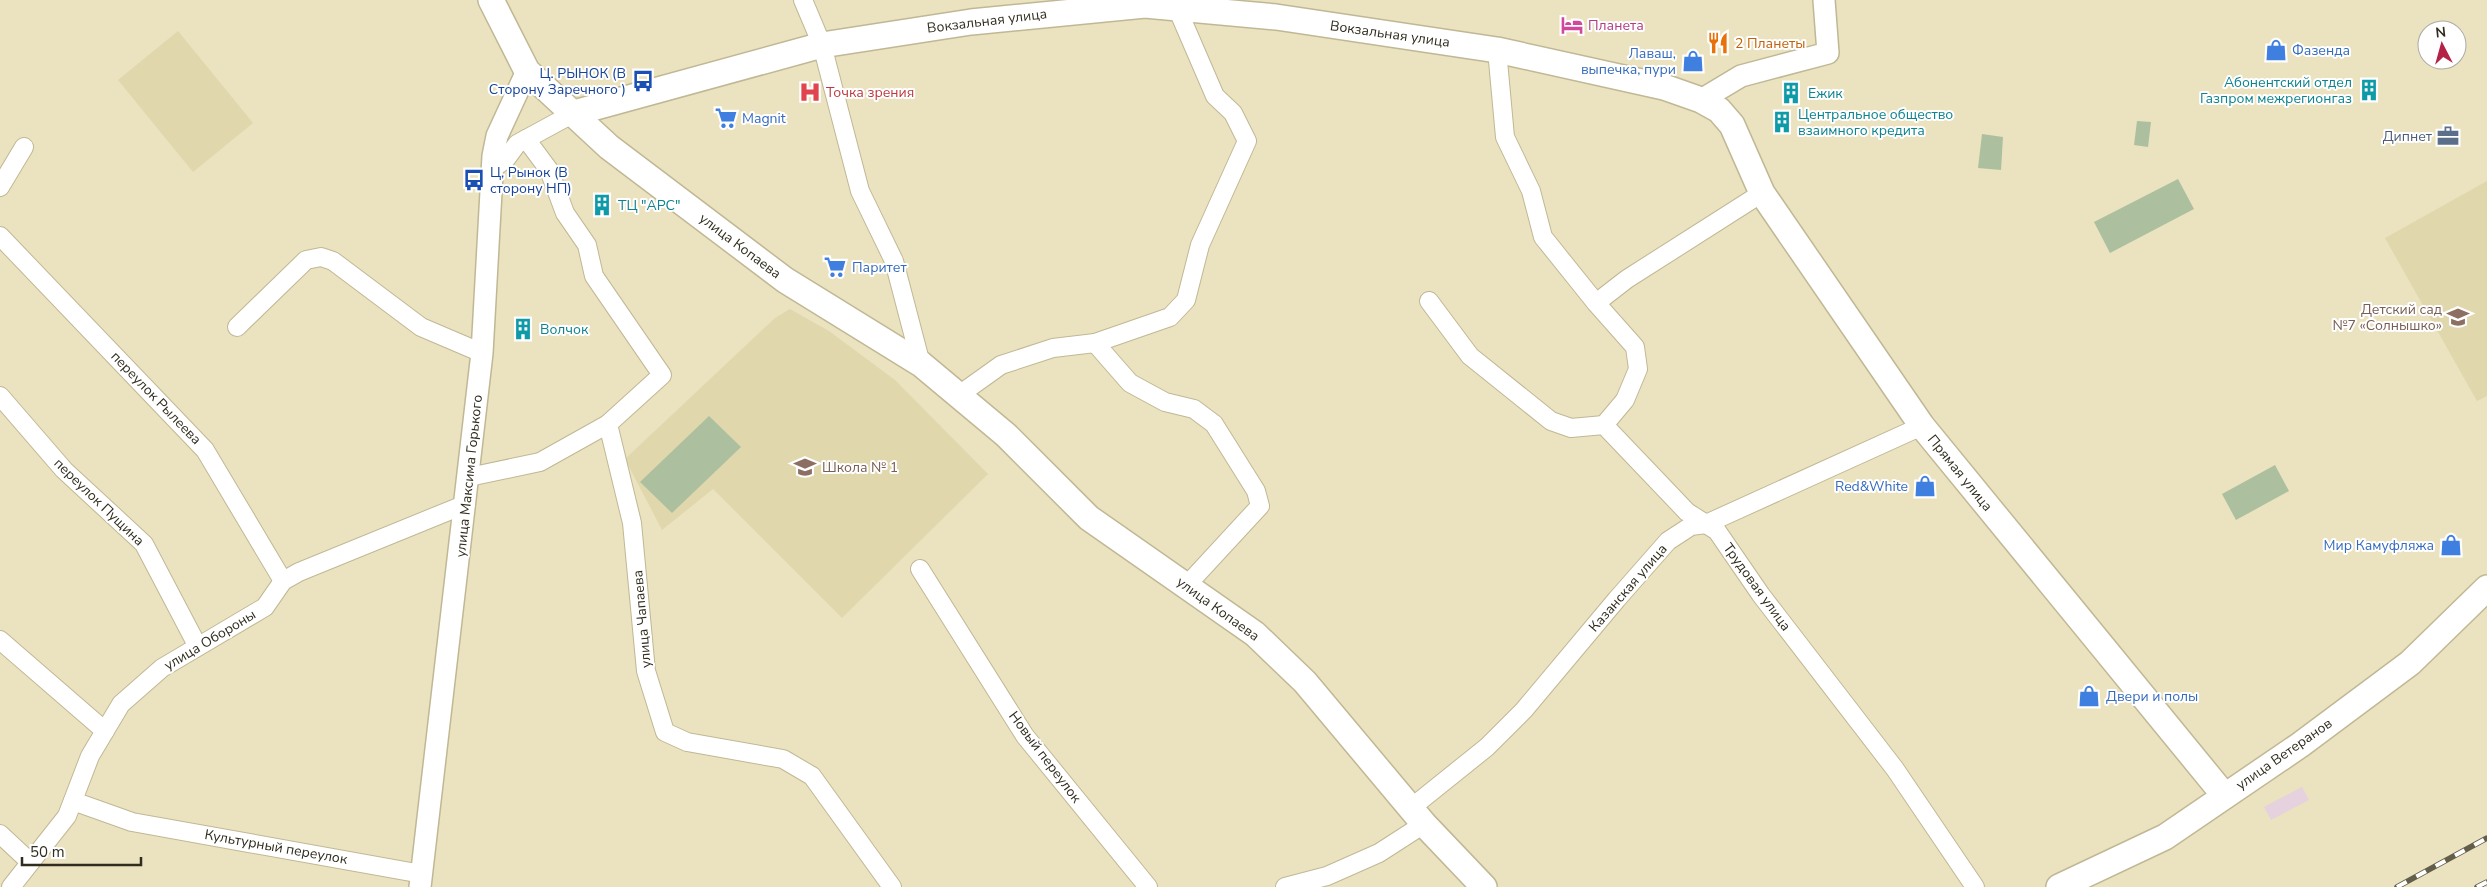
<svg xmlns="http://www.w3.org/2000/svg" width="2487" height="887" font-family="'Nunito Sans',sans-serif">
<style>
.built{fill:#e1d7ac}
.industrial{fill:#e6d1de}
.green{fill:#acc09f}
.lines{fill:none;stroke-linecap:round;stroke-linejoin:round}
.minor-casing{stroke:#c0b895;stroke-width:20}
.tertiary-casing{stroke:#c0b895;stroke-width:24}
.secondary-casing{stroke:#c0b895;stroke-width:28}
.minor{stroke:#fff;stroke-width:18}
.tertiary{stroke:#fff;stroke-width:21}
.secondary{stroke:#fff;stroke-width:25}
.rail-casing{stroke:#625e4a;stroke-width:5.5}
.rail{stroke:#fff;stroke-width:4;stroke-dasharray:11;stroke-linecap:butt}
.labels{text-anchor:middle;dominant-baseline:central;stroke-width:4;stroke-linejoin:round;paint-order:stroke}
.street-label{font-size:14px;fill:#302d1f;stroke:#fff}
.hotel-label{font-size:14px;fill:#b23c85;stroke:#fff;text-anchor:start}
.food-label{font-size:14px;fill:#c56008;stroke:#fff;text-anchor:start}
.shop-label{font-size:14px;fill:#366cbe;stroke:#fff;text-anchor:start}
.transit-label{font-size:14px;fill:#164399;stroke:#fff;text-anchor:end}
.culture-label{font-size:14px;fill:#0d838f;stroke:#fff;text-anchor:start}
.health-label{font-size:14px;fill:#be3a42;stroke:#fff;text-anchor:start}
.service-label{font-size:14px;fill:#4e5e75;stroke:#fff;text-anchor:end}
.education-label{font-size:14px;fill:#785e54;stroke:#fff;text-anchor:end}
</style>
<rect width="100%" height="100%" fill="#ebe2bf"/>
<!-- built -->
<g class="built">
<path d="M 178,31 L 253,123 L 193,172 L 118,80 Z"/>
<path d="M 2487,181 L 2487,396 L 2477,401 L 2385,238 Z"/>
<path d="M 790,309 L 829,331 L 895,380 L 988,474 L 842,618 L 713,489 L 662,530 L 625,459 L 775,318 Z"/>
</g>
<!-- industrial -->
<path class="industrial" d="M 2302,787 L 2309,800 L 2271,820 L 2264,807 Z"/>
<!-- green -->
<g class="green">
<path d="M 2137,121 L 2151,122 L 2148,147 L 2134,145 Z"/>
<path d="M 1982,134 L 2003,137 L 2001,170 L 1978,168 Z"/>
<path d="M 2178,179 L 2194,209 L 2110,253 L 2094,222 Z"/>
<path d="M 709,416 L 741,447 L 672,513 L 640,482 Z"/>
<path d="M 2275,465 L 2289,491 L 2236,520 L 2222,494 Z"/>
</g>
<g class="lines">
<!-- minor casing -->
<g class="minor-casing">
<g id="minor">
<path d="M 803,0 L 822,45 L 860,191 L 894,261 L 921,364"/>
<path d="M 1497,50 L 1505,137 L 1531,191 L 1543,237 L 1596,303 L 1635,347 L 1638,369 L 1625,400 L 1604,425"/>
<path d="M 492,169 L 506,159 L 517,144 L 574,113"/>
<path d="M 0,187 L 24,147"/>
<path d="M 0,236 L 205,450 L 283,581"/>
<path d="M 1429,301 L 1470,356 L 1551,421 L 1571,428 L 1604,425"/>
<path d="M 1596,303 L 1627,279 L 1762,193"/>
<path d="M 237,327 L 306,260 L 321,257 L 333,261 L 421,327 L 482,353"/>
<path d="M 1095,343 L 1130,383 L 1165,402 L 1194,409 L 1214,424 L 1256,491 L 1260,506 L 1187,585"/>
<path d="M 959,395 L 1001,365 L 1053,348 L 1095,343 L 1170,317 L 1186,300 L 1200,245 L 1247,141 L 1233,113 L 1215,96 L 1177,8"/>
<path d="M 0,396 L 64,470 L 144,544 L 197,645"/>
<path d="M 608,424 L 632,523 L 646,671 L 665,732 L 687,742 L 783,759 L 812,776 L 892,887"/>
<path d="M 1604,425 L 1687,512 L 1717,531 L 1761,595 L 1895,769 L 1975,887"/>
<path d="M 469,477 L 540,462 L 608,424 L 662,375 L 594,276 L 587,245 L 565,213 L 549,170 L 526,139"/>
<path d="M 920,569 L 1025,736 L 1148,887"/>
<path d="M 0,640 L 105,731"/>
<path d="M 73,801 L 132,822 L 422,874"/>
<path d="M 1411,808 L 1487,747 L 1524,710 L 1617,599 L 1668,541 L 1691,526 L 1706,524 L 1922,426"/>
<path d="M 0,834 L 30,862"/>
<path d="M 11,887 L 67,816 L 90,756 L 121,704 L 162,668 L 265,607 L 283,581 L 299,572 L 466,504"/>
<path d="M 1285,887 L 1327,876 L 1379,853 L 1424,824"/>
</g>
</g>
<!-- tertiary casing -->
<g class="tertiary-casing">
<g id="tertiary">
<path d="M 1701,100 L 1741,76 L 1828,53 L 1824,0"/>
<path d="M 420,887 L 482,353 L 493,156 L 497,136 L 527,71"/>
</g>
</g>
<!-- secondary casing -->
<g class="secondary-casing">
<g id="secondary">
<path d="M 491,0 L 527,71 L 609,147 L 785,280 L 921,364 L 1006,435 L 1089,518 L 1255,634 L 1305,682 L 1424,824 L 1484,887"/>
<path d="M 574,113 L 822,45 L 971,22 L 1145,5 L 1276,17 L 1497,50 L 1664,87 L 1701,100 L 1719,110 L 1732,125 L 1762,193 L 1922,426 L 2224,795"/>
<path d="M 2059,887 L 2165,837 L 2300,745 L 2410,663 L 2487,588"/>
</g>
</g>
<!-- minor -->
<use href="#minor" class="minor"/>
<!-- tertiary -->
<use href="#tertiary" class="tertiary"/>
<!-- secondary -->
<use href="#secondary" class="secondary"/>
<!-- rail casing -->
<g class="rail-casing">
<g id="rail">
<path d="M 2397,887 L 2487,838"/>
<path d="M 2477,887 L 2487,882"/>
</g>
</g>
<!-- rail -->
<use href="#rail" class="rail"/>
</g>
<!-- icons -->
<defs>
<g id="hotel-bare" transform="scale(1.725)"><path d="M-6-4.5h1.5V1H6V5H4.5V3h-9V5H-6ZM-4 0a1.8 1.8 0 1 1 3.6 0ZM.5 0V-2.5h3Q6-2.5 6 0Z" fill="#d1479c" stroke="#fff" stroke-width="2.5" paint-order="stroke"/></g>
<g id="restaurant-bare" transform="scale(1.725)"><path d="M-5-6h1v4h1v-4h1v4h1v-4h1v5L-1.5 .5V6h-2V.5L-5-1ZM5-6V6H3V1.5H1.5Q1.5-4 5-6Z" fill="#e8710a" stroke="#fff" stroke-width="2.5" paint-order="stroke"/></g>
<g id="shop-bare" transform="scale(1.725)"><path d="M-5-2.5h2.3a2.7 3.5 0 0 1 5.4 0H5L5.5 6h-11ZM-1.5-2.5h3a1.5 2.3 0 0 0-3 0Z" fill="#3f7fe0" stroke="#fff" stroke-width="2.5" paint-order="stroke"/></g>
<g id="bus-bare" transform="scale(1.725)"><path d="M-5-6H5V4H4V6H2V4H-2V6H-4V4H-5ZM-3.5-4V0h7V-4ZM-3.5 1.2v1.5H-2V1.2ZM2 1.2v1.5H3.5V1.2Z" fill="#1a4fb4" stroke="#fff" stroke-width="2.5" paint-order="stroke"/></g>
<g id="building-bare" transform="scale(1.725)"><path d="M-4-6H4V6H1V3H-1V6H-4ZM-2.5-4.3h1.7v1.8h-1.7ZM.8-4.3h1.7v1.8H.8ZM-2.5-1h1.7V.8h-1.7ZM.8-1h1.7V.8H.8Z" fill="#0f9aa8" stroke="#fff" stroke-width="2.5" paint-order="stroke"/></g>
<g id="hospital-bare" transform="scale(1.725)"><path d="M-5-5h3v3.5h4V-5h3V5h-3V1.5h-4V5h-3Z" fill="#e0444e" stroke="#fff" stroke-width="2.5" paint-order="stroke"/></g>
<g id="supermarket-bare" transform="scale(1.725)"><path d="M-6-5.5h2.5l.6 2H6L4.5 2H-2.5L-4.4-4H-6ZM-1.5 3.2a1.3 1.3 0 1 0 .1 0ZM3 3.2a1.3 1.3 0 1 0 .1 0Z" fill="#3f7fe0" stroke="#fff" stroke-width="2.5" paint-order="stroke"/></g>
<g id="office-bare" transform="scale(1.725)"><path d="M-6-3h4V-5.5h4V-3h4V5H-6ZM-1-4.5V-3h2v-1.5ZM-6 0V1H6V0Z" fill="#5c6f8a" stroke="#fff" stroke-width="2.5" paint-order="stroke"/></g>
<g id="school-bare" transform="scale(1.725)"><path d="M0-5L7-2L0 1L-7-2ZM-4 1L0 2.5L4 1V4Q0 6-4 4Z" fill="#8d6e63" stroke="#fff" stroke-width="2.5" paint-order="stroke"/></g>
</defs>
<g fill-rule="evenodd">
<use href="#hotel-bare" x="1572" y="25"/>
<use href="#restaurant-bare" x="1718" y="43"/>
<use href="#shop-bare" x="2276" y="50"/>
<use href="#shop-bare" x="1693" y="61"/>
<use href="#bus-bare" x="643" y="81"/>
<use href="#building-bare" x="2369" y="90"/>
<use href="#hospital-bare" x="810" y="92"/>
<use href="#building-bare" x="1791" y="93"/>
<use href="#supermarket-bare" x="726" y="118"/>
<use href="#building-bare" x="1782" y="122"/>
<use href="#office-bare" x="2448" y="136"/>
<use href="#bus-bare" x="474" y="180"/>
<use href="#building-bare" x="602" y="205"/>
<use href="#supermarket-bare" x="835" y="267"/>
<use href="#school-bare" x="2458" y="317"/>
<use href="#building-bare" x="523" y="329"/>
<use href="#school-bare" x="805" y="467"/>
<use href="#shop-bare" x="1925" y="486"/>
<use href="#shop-bare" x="2451" y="545"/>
<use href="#shop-bare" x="2089" y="696"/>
</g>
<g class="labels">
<!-- street labels -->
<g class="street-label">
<text transform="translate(987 21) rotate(-7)">Вокзальная улица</text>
<text transform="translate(1390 34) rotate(8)">Вокзальная улица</text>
<text transform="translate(740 246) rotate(37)">улица Копаева</text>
<text transform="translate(156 398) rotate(46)">переулок Рылеева</text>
<text transform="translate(1960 473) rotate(51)">Прямая улица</text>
<text transform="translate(469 476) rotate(-84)">улица Максима Горького</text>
<text transform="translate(99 502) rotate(44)">переулок Пущина</text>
<text transform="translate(1757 587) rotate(54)">Трудовая улица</text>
<text transform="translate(1628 588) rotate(-49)">Казанская улица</text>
<text transform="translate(1218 609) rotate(36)">улица Копаева</text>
<text transform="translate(642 619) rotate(-95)">улица Чапаева</text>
<text transform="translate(210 640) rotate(-31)">улица Обороны</text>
<text transform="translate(2284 754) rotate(-35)">улица Ветеранов</text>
<text transform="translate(1045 757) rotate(53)">Новый переулок</text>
<text transform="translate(276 847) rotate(10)">Культурный переулок</text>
</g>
<!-- hotel labels -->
<g class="hotel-label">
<text x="1588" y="25">Планета</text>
</g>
<!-- food labels -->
<g class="food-label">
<text x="1735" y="43">2 Планеты</text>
</g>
<!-- shop labels -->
<g class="shop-label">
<text x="2292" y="50">Фазенда</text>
<text x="1676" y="53" text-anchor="end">Лаваш,<tspan x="1676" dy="16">выпечка, пури</tspan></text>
<text x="742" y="118">Magnit</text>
<text x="852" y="267">Паритет</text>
<text x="1908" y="486" text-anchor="end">Red&amp;White</text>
<text x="2434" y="545" text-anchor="end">Мир Камуфляжа</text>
<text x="2106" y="696">Двери и полы</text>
</g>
<!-- transit labels -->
<g class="transit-label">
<text x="626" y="73">Ц. РЫНОК (В<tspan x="626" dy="16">Сторону Заречного )</tspan></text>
<text x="490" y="172" text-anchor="start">Ц, Рынок (В<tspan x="490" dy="16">сторону НП)</tspan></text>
</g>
<!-- culture labels -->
<g class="culture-label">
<text x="2352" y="82" text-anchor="end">Абонентский отдел<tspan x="2352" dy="16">Газпром межрегионгаз</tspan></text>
<text x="1808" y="93">Ежик</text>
<text x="1798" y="114">Центральное общество<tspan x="1798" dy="16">взаимного кредита</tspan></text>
<text x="618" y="205">ТЦ "АРС"</text>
<text x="540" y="329">Волчок</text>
</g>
<!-- health labels -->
<g class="health-label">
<text x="826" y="92">Точка зрения</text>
</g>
<!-- service labels -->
<g class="service-label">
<text x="2432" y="136">Дипнет</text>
</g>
<!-- education labels -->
<g class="education-label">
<text x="2442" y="309">Детский сад<tspan x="2442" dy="16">№7 «Солнышко»</tspan></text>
<text x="822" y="467" text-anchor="start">Школа № 1</text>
</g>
</g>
<!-- north arrow -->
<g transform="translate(2442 45) rotate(354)"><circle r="24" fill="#ffffff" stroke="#acaba5"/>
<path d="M0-4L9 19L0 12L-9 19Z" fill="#b42245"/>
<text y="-8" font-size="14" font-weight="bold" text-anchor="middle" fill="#302d1f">N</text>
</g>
<!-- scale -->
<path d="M22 857v8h119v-8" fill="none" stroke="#302d1f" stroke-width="2.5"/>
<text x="30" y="857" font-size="15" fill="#302d1f" stroke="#ffffff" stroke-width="4" paint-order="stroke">50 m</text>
</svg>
